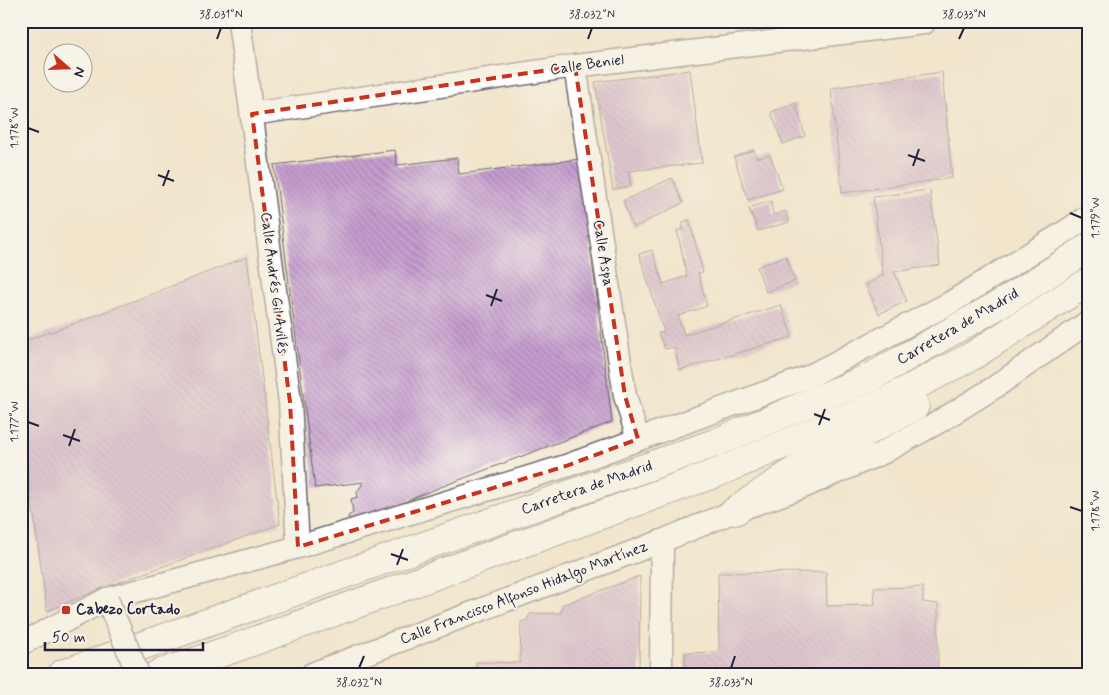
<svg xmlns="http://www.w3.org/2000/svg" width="1109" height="695" font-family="Mynerve,sans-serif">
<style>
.building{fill:url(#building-back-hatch)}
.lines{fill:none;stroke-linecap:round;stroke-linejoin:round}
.street-casing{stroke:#6a666e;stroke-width:25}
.primary-casing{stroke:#6a666e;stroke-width:30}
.street{stroke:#fff;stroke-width:22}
.primary{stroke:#fff;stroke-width:28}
.street-bridge-casing{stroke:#6a666e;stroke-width:25;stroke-linecap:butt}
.street-bridge{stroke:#fff;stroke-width:22}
.marked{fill:none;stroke:#c8321e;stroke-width:4;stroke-dasharray:10 6;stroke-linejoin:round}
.ticks{fill:none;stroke:#22223b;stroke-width:2}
.poi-dot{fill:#c8321e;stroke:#f7f3e8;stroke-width:2}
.labels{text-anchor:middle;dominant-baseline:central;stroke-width:4;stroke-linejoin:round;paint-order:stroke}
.street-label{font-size:15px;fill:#22223b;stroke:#f7f3e8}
.poi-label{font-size:15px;font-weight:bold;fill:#22223b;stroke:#f7f3e8;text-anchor:start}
.neatline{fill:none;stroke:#22223b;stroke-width:2}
.ticks-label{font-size:12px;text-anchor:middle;fill:#22223b}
</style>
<defs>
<pattern id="building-back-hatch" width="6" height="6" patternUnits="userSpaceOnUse" patternTransform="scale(1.25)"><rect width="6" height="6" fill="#c69ecf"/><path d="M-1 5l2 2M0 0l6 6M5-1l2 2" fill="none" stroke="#a080a9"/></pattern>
</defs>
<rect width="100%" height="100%" fill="#f7f3e8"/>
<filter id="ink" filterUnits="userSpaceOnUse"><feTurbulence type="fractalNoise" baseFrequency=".02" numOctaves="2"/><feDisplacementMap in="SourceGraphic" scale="10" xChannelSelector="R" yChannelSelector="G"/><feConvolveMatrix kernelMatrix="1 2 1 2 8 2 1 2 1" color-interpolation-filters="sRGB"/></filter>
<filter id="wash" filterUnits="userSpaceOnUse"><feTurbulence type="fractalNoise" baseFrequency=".0096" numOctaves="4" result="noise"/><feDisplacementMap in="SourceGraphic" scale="20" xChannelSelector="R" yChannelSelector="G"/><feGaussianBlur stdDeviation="1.12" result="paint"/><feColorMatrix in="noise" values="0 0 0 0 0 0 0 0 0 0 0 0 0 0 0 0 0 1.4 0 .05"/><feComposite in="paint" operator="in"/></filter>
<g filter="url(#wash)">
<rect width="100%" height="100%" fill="#f1e5cc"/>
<g id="blocks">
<!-- building -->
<g class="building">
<path d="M 690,70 L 702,163 L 628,171 L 631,186 L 613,190 L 595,82 Z"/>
<path d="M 942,72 L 952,178 L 842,193 L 831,88 Z"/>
<path d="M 796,103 L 805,136 L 783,144 L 771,112 Z"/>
<path d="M 395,150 L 397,165 L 457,158 L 459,174 L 580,159 L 612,422 L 438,488 L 351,524 L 348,516 L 353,513 L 351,499 L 358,497 L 357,492 L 364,482 L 315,488 L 274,165 Z"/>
<path d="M 754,150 L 756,158 L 770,155 L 783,189 L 748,200 L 734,157 Z"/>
<path d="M 672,178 L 683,203 L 633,228 L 623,201 Z"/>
<path d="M 930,190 L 940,265 L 894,272 L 907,301 L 879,314 L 866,285 L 883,275 L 873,197 Z"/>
<path d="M 771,201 L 773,215 L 786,211 L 789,222 L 758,231 L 749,208 Z"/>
<path d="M 689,220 L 703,272 L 698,273 L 707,306 L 678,316 L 684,335 L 781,305 L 792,337 L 680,370 L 674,347 L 665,349 L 658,333 L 664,332 L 639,254 L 652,250 L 663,284 L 687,276 L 677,230 L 683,230 L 683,222 Z"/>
<path d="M 786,256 L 795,281 L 766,292 L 757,267 Z"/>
<path d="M 247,257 L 280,524 L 103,588 L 47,611 L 21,422 L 21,342 L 71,325 Z"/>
<path d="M 21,491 L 22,491 L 25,508 L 21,508 Z"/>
<path d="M 27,514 L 29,526 L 21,527 L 21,515 Z"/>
<path d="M 826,572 L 827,606 L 875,605 L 874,588 L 923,587 L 923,602 L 938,604 L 938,674 L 685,674 L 685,653 L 719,652 L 718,573 Z"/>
<path d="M 640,576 L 639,674 L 476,674 L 476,662 L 520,663 L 521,622 L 527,620 L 530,614 L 561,613 L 562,605 Z"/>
</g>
</g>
</g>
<g filter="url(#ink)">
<use href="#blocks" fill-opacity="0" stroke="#6a666e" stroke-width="1"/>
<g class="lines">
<!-- street casing -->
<g class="street-casing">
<g id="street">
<path d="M 239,21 L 290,402 L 298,547"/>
<path d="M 575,66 L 625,396 L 638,439"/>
<path d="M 252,114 L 575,66 L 924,23"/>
<path d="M 21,644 L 107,599 L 298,547 L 566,466 L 808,377 L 950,303 L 1068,230 L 1088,216"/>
<path d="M 312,674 L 662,541 L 735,511 L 803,487 L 882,453 L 942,420 L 995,387 L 1088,322"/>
<path d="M 661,674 L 662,541"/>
</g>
</g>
<!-- primary casing -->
<g class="primary-casing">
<g id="primary">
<path d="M 735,511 L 796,470 L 915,406"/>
<path d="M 62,674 L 715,443 L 871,377 L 1007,300 L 1088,248"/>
<path d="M 158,674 L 235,648 L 719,472 L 884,402 L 972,356 L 1088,282"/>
</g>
</g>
<!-- street -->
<use href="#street" class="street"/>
<!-- primary -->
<use href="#primary" class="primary"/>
<!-- street-bridge casing -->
<g class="street-bridge-casing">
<path id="street-bridge" d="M 107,599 L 138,674"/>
</g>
<!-- street-bridge -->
<use href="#street-bridge" class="street-bridge"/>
</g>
</g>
<!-- marked area -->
<path d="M0 0H1109V695H0ZM 575,66 L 625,396 L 638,439 L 566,466 L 298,547 L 290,402 L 252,114 Z" fill="#f1e5cc" fill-opacity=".55" fill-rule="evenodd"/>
<path class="marked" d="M 575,66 L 625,396 L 638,439 L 566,466 L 298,547 L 290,402 L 252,114 Z"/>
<!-- ticks -->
<path class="ticks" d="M 217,39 L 221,28M 588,39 L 592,28M 959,39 L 964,28M 28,128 L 39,132M 908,155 L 925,161M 913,166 L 919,149M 158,175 L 174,181M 163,186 L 169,170M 1070,213 L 1082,218M 486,295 L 502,301M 491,306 L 497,289M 814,414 L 830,420M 28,422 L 39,426M 819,425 L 825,409M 63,435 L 80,441M 69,446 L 75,429M 1070,507 L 1082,511M 391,554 L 408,560M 397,565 L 403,549M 359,668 L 364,656M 731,668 L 735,656"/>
<!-- markers -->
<rect class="poi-dot" x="61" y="605" width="10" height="10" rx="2.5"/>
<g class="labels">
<!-- street labels -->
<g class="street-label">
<text transform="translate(587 65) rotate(-8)">Calle Beniel</text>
<text transform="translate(603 253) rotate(81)">Calle Aspa</text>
<text transform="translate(274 283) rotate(83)">Calle Andrés Gil Avilés</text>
<text transform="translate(958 327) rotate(-30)">Carretera de Madrid</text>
<text transform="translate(587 488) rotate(-19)">Carretera de Madrid</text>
<text transform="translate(524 593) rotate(-21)">Calle Francisco Alfonso Hidalgo Martínez</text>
</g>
<!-- poi labels -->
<g class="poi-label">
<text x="76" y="610">Cabezo Cortado</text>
</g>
</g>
<!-- margin -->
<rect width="1109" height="695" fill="none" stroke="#f7f3e8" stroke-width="55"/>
<!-- north arrow -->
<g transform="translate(68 68) rotate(110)"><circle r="24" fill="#f7f3e8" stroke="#a29fa3"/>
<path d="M0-4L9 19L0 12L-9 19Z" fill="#c8321e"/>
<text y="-8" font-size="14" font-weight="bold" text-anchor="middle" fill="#22223b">N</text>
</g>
<!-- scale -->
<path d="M45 642v8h158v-8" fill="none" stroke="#22223b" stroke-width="2.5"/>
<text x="52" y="642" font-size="15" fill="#22223b" stroke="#f7f3e8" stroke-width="4" paint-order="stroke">50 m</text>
<rect x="28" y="28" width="1054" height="640" class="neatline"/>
<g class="ticks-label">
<text x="221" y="18">38.031°N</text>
<text x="592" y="18">38.032°N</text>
<text x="964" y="18">38.033°N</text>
<text transform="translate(14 128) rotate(-90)" y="4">1.178°W</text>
<text transform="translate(1095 218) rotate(-90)" y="4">1.179°W</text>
<text transform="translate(14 422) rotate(-90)" y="4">1.177°W</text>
<text transform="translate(1095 511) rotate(-90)" y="4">1.178°W</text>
<text x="359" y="686">38.032°N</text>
<text x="731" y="686">38.033°N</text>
</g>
</svg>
